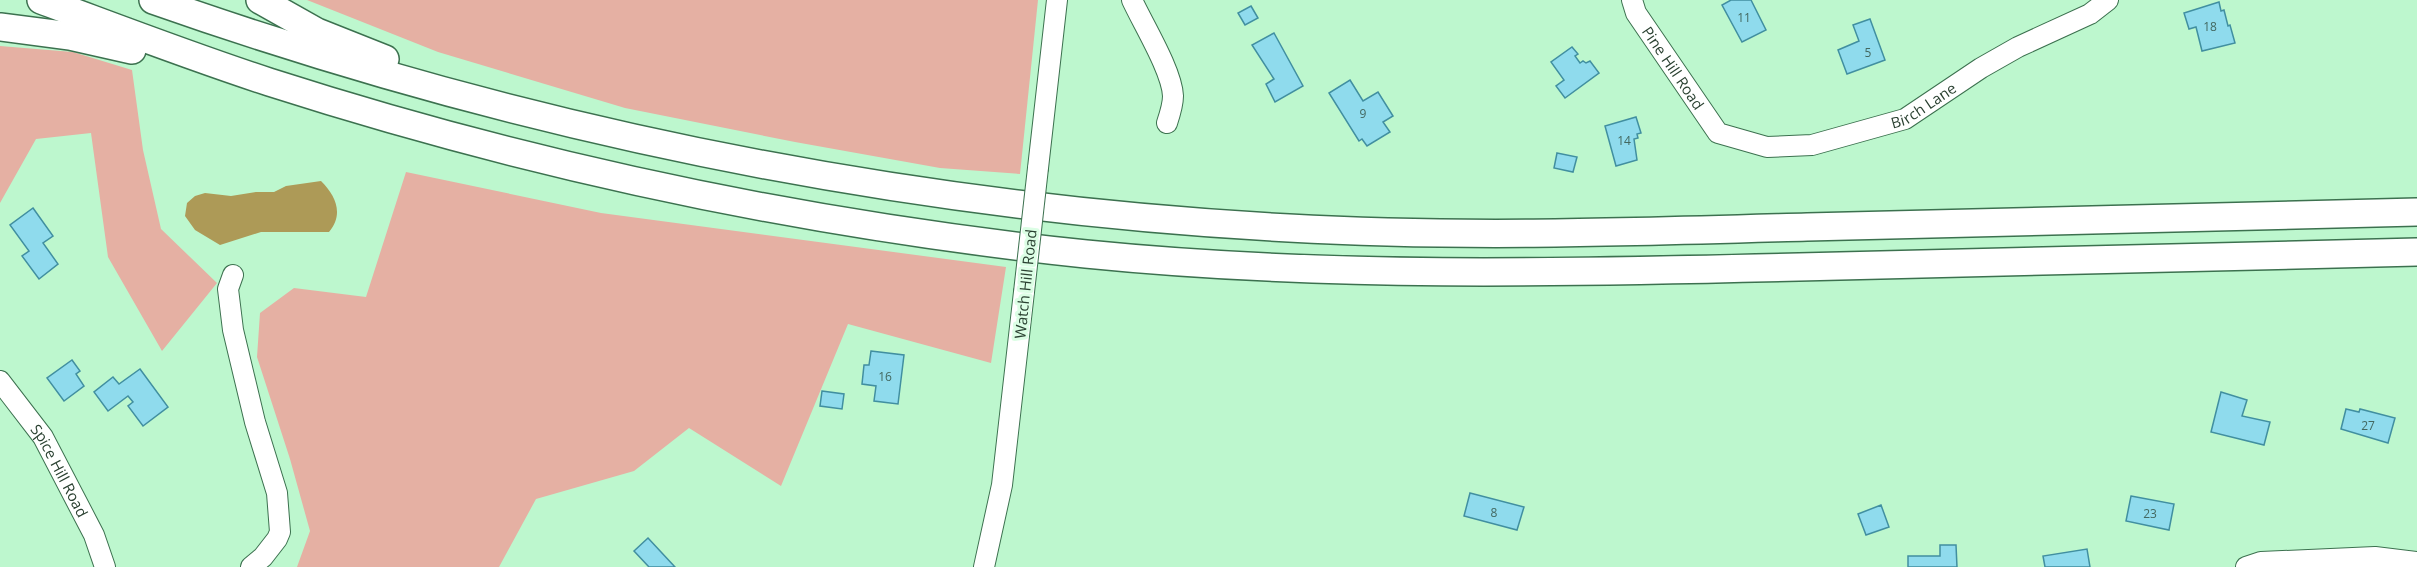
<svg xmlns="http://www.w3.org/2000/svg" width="2417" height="567" font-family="'Open Sans',sans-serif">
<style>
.green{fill:#e5b0a3}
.water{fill:#ad9a57}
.building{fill:#8fdbed;stroke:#418fa0;stroke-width:1.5}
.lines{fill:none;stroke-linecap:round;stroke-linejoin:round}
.minor-casing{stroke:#3c714f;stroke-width:22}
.highway-casing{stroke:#3c714f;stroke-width:30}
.minor{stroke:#fff;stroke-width:20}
.highway{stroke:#fff;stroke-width:27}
.minor-bridge-casing{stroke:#3c714f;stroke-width:22;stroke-linecap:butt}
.minor-bridge{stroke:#fff;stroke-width:20}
.labels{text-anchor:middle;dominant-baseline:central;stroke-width:6;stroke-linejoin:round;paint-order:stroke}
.number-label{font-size:12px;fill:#436860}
.street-label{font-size:15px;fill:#2a4131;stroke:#dcfee5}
</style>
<rect width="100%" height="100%" fill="#bdf7ce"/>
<!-- green -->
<g class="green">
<path d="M 307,0 L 1038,0 L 1020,174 L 940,168 L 795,142 L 625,108 L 438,52 Z"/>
<path d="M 0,46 L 73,52 L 132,70 L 143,150 L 161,229 L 217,283 L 162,351 L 108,257 L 91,133 L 36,139 L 0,203 Z"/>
<path d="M 406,172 L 601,213 L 1006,267 L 991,363 L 848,324 L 781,486 L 689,428 L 634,471 L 536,499 L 499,567 L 297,567 L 310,531 L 290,459 L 257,357 L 260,313 L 294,288 L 366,297 Z"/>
</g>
<!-- water -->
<path class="water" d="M 321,181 C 336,196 344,214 329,232 L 261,232 L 220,245 L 195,230 L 185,216 L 187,203 L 195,196 L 205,193 L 231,196 L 256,192 L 274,192 L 286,186 Z"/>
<!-- building -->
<g class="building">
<path d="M 1731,0 L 1751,0 L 1766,30 L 1742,42 L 1722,5 Z"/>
<path d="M 2219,2 L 2221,11 L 2224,10 L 2228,26 L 2230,25 L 2235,43 L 2202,51 L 2196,27 L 2189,29 L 2184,13 Z"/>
<path d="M 1251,6 L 1258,18 L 1245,25 L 1238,13 Z"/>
<path d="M 1870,19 L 1885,60 L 1847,74 L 1838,50 L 1859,41 L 1853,25 Z"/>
<path d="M 1274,33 L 1303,86 L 1275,102 L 1266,84 L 1274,79 L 1252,45 Z"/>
<path d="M 1572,47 L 1578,54 L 1575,56 L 1580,63 L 1583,61 L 1586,63 L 1590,61 L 1599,73 L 1565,98 L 1556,86 L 1564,80 L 1551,62 Z"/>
<path d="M 1350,80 L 1363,101 L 1378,92 L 1393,116 L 1383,122 L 1390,132 L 1367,146 L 1362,139 L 1359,141 L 1329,93 Z"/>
<path d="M 1636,117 L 1641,133 L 1637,134 L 1638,138 L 1634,139 L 1637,160 L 1616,166 L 1605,126 Z"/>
<path d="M 1557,153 L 1577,157 L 1573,172 L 1554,168 Z"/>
<path d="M 33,208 L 53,236 L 43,243 L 58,264 L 39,279 L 22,256 L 29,251 L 10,225 Z"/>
<path d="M 871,351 L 904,355 L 898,404 L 874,401 L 876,386 L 862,384 L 864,365 L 869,365 Z"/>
<path d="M 72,360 L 80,371 L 76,374 L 84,386 L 64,401 L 47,378 Z"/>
<path d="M 140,369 L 168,407 L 143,426 L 128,406 L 133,402 L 128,396 L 108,411 L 94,392 L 113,377 L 119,384 Z"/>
<path d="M 822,391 L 844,394 L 842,409 L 820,406 Z"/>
<path d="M 2221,392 L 2247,400 L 2242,416 L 2270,422 L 2264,445 L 2211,432 Z"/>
<path d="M 2346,409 L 2359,412 L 2360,409 L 2395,418 L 2388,443 L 2341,429 Z"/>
<path d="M 1470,493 L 1524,507 L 1517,530 L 1464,516 Z"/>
<path d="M 2131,496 L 2174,504 L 2169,530 L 2126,521 Z"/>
<path d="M 1881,505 L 1889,527 L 1866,535 L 1858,514 Z"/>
<path d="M 648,538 L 675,567 L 649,567 L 634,551 Z"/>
<path d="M 1940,545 L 1956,545 L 1957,567 L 1908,567 L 1908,556 L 1940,556 Z"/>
<path d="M 2087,549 L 2090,567 L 2045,567 L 2043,556 Z"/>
</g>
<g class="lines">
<!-- minor casing -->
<g class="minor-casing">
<g id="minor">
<path d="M 1132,0 C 1143,24 1172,71 1173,96 C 1173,105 1170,114 1167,123"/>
<path id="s1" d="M 1632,0 L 1636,13 L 1718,133 L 1767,147 L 1812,145 L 1905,119 L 1981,68 L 2018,47 L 2090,14 L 2108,0"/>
<path d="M 1038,168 L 1057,0"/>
<path d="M 233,275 L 228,289 L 233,330 L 255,422 L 277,493 L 280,532 L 277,539 L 263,557 L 251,567"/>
<path id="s2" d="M 0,381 L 43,437 L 94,535 L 105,567"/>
<path d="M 984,567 L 1002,485 L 1024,292"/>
<path d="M 2246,567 L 2261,562 L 2375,557 L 2417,562"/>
</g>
</g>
<!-- highway casing -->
<g class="highway-casing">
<g id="highway">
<path d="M 41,0 C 117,28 192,57 269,82 C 534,167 809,225 1086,254 C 1325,278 1560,273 1799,267 C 2005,262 2211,257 2417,252"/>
<path d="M 153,0 C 522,130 899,207 1289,228 C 1462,238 1635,232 1807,227 C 2010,222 2214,217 2417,212"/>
<path d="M 260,0 L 317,32 L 385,59"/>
<path d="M 0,27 L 70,36 L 132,50"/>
</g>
</g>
<!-- minor -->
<use href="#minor" class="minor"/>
<!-- highway -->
<use href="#highway" class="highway"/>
<!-- minor-bridge casing -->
<g class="minor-bridge-casing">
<path id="minor-bridge" d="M 1024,292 L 1038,168"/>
</g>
<!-- minor-bridge -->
<use href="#minor-bridge" class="minor-bridge"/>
</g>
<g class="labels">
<!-- number labels -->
<g class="number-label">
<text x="1744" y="17">11</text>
<text x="2210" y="26">18</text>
<text x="1868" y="52">5</text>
<text x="1363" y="113">9</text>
<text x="1624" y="140">14</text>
<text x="885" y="376">16</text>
<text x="2368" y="425">27</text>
<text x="1494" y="512">8</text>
<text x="2150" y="513">23</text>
</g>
<!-- street labels -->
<g class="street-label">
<text stroke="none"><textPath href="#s1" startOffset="80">Pine Hill Road</textPath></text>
<text stroke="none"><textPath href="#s1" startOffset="374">Birch Lane</textPath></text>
<text transform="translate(1025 284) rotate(-84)">Watch Hill Road</text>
<text stroke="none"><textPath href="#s2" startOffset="108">Spice Hill Road</textPath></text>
</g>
</g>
</svg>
